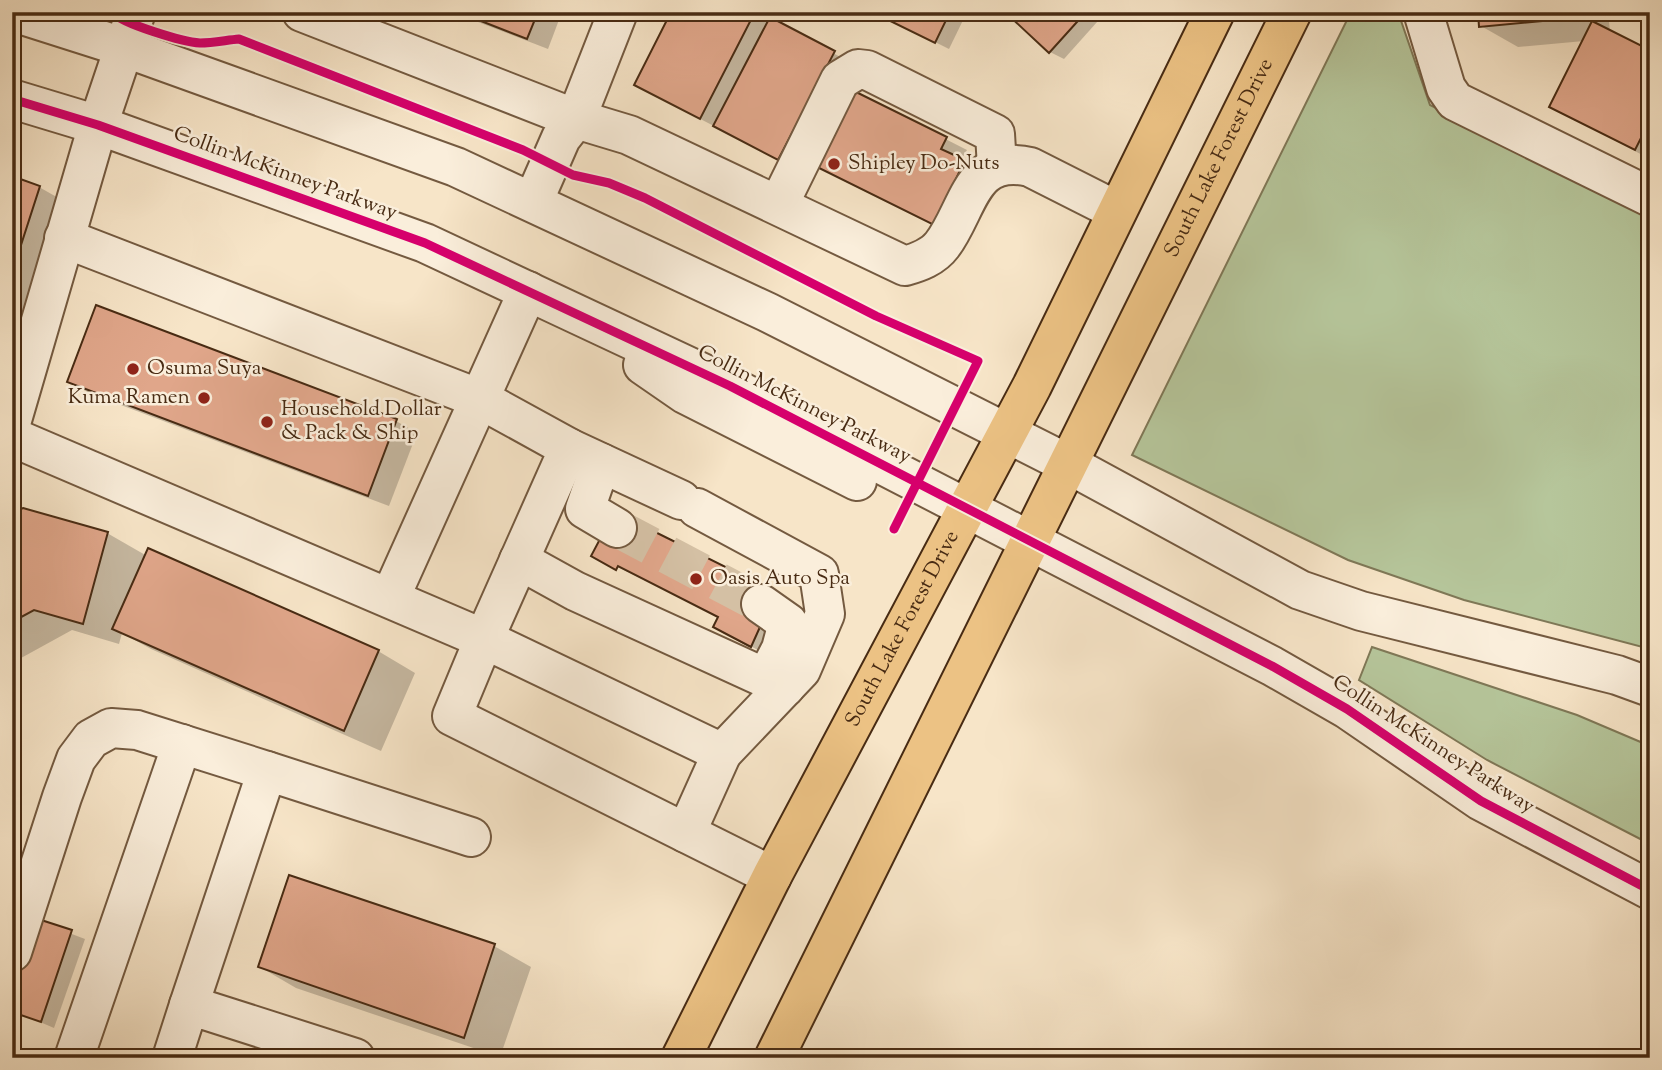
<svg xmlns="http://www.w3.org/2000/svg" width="1662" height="1070" font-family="'Sorts Mill Goudy',serif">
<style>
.green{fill:#b6c69b;stroke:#7f7857;stroke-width:2}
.shadow{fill:#0003}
.building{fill:#e0a68a;stroke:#482b13;stroke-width:2}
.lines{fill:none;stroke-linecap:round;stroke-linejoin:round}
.minor-tunnel{stroke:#d4c0a4;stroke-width:38;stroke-dasharray:38 19;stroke-linecap:butt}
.minor-casing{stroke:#745a40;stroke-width:42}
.major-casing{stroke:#482b13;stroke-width:42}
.minor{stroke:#faeedb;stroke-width:38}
.major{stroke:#ecc284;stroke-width:38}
.cycleway-casing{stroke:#faeedb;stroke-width:13}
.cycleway{stroke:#d6006c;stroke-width:9}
.poi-dot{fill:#8f2418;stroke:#faeedb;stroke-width:2.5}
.labels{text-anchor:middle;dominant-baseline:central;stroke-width:5;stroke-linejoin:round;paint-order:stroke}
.street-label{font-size:21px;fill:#482b13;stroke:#faeedb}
.poi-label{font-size:21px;fill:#482b13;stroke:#faeedb;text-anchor:start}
</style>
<rect width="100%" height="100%" fill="#f7e5c8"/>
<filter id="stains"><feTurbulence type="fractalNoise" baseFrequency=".00286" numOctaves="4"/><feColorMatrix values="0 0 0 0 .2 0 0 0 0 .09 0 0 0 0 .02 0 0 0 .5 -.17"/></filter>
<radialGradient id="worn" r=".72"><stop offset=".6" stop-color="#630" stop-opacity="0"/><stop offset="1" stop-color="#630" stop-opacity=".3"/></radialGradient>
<!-- green -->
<g class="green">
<path d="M 1351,12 L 1398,12 L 1430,105 L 1650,214 L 1650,649 L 1464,600 L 1348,560 L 1132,455 Z"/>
<path d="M 1372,647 L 1577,715 L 1650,746 L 1650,844 L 1487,760 L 1359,680 Z"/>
</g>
<!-- shadow -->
<g class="shadow">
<path d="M 452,12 L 562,12 L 548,49 Z"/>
<path d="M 754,12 L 854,64 L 799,170 L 656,96 Z"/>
<path d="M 875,12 L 967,12 L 949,49 Z"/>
<path d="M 1008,12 L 1106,12 L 1064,59 L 1050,52 Z"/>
<path d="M 1480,12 L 1608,12 L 1610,32 L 1650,52 L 1650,159 L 1551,107 L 1584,41 L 1518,47 L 1481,26 Z"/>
<path d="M 849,90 L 967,150 L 961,160 L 984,174 L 954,235 L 813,164 Z"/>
<path d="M 12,178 L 39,187 L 76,208 L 12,408 Z"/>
<path d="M 97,307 L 396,421 L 417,433 L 389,506 L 89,393 L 69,381 Z"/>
<path d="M 12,517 L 107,533 L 147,556 L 378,651 L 415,673 L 381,751 L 151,649 L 122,633 L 119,644 L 72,630 L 12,663 Z"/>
<path d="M 593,555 L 788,601 L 771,657 L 735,638 L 720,617 Z"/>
<path d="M 40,922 L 85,939 L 54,1028 L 12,1010 Z"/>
<path d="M 494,946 L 531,967 L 500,1057 L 296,988 L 260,967 Z"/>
</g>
<!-- building -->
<g class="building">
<path d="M 458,12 L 538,12 L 527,39 Z"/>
<path d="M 671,12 L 755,12 L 700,119 L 634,85 Z"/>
<path d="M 872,12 L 950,12 L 935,43 Z"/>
<path d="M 1005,12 L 1086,12 L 1049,53 Z"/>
<path d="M 1478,12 L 1574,12 L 1574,18 L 1479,27 Z"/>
<path d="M 770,17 L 835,51 L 778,160 L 713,126 Z"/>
<path d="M 1592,21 L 1650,50 L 1650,120 L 1635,150 L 1549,107 Z"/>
<path d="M 848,88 L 947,137 L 941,149 L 965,160 L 934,225 L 811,164 Z"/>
<path d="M 12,176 L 40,186 L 12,273 Z"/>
<path d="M 96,305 L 397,419 L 368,496 L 67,382 Z"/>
<path d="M 23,508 L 108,532 L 83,624 L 34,610 L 12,622 L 12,515 Z"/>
<path d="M 623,516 L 768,588 L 764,618 L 751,647 L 713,627 L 718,617 L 618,566 L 616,570 L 591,556 L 600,539 Z"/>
<path d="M 148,548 L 379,650 L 344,731 L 112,629 Z"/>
<path d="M 289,875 L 495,944 L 464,1038 L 258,967 Z"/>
<path d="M 38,919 L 72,930 L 41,1022 L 12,1012 L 12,996 Z"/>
</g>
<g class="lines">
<!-- minor-tunnel -->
<path class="minor-tunnel" d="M 617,528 L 761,604"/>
<!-- minor casing -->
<g class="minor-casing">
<g id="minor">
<path d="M 13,12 L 123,47 L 456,167 L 767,312 L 1068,464 L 1300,590 L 1361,611 L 1617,675 L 1650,687"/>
<path d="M 302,12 L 576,119 L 618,12"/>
<path d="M 1423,12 L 1446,88 L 1455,101 L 1650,197"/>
<path d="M 12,99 L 98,125 L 425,243 L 730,386 L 1272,666 L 1347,709 L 1481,801 L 1650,890"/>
<path d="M 533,202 L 561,138 L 576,119 L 629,135 L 905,266 C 919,262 933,257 942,245 C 969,210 970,153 1030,167 L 1117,211"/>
<path d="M 779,204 L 840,80 L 858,69 L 867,70 L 995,134 L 997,167"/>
<path d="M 64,238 L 480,399 L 569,448 L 484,639 L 722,753 L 686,833 L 772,876"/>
<path d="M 643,365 L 685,394 L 857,481"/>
<path d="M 12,420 L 98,125 L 136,12"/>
<path d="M 12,437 L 484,639 L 452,716 L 686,833"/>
<path d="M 569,448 L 681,500"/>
<path d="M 601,463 L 585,509 L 617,528"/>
<path d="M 697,508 L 819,574 L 825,614 L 801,670 L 722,753"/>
<path d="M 519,560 L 575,591 L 785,687"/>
<path d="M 390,598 L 528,291"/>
<path d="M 761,604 L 788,623 L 781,649 L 766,678"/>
<path d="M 12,952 L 62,797 L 76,759 L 91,739 L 111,728 L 137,730 L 267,771"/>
<path d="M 189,1005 L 267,771 L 471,837"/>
<path d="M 74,1058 L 182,744"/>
<path d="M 172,1058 L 189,1005 L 355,1058"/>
</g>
</g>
<!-- major casing -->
<g class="major-casing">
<g id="major">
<path id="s1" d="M 681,1058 L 772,876 L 1032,386 L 1215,12"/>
<path id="s2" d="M 774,1058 L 1292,12"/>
</g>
</g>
<!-- minor -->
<use href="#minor" class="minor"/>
<!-- major -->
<use href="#major" class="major"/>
<!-- cycleway casing -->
<g class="cycleway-casing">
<g id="cycleway">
<path d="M 112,12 C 122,24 184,42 200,43 C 213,43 227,40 239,39 L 523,150 L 573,175 L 609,183 L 645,198 L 876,316 L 978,361 L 894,529"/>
<path d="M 12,99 L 98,125 L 425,243 L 730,386 L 1272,666 L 1347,709 L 1481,801 L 1650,890"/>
</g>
</g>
<!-- cycleway -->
<use href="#cycleway" class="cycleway"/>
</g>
<!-- markers -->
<g class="poi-dot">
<circle cx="834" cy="164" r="7"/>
<circle cx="133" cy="369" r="7"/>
<circle cx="204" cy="398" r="7"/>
<circle cx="267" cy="422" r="7"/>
<circle cx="696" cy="579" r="7"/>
</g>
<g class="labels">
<!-- street labels -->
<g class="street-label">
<text stroke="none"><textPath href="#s2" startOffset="1004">South Lake Forest Drive</textPath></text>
<text transform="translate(285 174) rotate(20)">Collin McKinney Parkway</text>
<text transform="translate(804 405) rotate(27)">Collin McKinney Parkway</text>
<text stroke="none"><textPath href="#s1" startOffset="483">South Lake Forest Drive</textPath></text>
<text transform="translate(1433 745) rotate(33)">Collin McKinney Parkway</text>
</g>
<!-- poi labels -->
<g class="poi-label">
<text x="848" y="164">Shipley Do-Nuts</text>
<text x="147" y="369">Osuma Suya</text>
<text x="190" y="398" text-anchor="end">Kuma Ramen</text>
<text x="281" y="410">Household Dollar<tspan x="281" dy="24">&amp; Pack &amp; Ship</tspan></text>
<text x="710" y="579">Oasis Auto Spa</text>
</g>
</g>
<!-- margin -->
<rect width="1662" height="1070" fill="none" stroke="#f7e5c8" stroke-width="42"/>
<rect x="14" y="14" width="1634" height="1042" fill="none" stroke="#482b13" stroke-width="3.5"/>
<rect x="21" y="21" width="1620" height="1028" fill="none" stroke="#482b13" stroke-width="2"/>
<rect width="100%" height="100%" filter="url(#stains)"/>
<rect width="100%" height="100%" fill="url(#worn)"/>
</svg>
